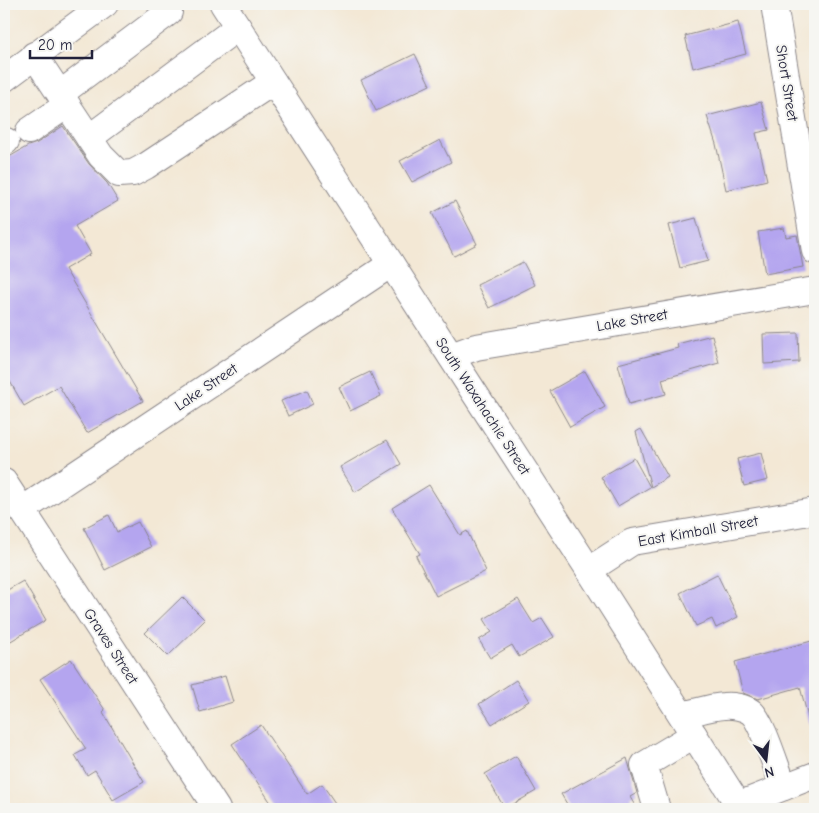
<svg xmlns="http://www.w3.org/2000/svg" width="819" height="813" font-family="'Comic Neue',sans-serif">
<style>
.building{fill:#b4a5ef}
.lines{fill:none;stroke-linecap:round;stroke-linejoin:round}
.minor-casing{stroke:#8a8588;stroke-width:28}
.minor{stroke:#fff;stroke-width:26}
.labels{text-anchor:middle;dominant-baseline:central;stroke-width:4;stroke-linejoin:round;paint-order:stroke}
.street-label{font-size:15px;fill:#22223b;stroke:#f6f6f2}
</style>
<rect width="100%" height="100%" fill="#f6f6f2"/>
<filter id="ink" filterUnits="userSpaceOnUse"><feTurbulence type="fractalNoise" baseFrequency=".02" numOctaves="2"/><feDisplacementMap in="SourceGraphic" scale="10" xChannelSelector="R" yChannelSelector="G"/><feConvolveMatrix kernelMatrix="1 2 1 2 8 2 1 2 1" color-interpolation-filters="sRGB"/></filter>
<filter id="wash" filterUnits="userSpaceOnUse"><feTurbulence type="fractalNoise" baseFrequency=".0096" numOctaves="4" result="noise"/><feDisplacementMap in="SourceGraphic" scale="20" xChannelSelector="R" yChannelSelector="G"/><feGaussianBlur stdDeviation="1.12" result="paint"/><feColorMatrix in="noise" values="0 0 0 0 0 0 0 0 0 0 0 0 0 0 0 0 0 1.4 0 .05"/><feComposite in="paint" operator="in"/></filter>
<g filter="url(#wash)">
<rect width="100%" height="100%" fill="#f3e8d5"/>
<g id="blocks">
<!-- building -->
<g class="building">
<path d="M 738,22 L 746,54 L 693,68 L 685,36 Z"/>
<path d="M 415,54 L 430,85 L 376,111 L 361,80 Z"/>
<path d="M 761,102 L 769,130 L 756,133 L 767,180 L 726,190 L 716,144 L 707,116 Z"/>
<path d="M 63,126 L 89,164 L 107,183 L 118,201 L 75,226 L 91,254 L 65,269 L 143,401 L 87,433 L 59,386 L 24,406 L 4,371 L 4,160 L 28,146 L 37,143 Z"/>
<path d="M 440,140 L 451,162 L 412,182 L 400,161 Z"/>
<path d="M 455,201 L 477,244 L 454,256 L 432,213 Z"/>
<path d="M 696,218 L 708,261 L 680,268 L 669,225 Z"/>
<path d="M 784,228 L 786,237 L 797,235 L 803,267 L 765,274 L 758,232 Z"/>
<path d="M 523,262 L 535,285 L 489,308 L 477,285 Z"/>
<path d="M 798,333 L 799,362 L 764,364 L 763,334 Z"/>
<path d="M 712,335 L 719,363 L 662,379 L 666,394 L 629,404 L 618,364 L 678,348 L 677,344 Z"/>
<path d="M 585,371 L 605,407 L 570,427 L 550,391 Z"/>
<path d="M 370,372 L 381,396 L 350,411 L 339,387 Z"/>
<path d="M 307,390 L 313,404 L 288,416 L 281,401 Z"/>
<path d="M 641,429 L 668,477 L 651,487 L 636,432 Z"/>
<path d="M 387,440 L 401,464 L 355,492 L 340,467 Z"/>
<path d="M 761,453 L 768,480 L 744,486 L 737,459 Z"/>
<path d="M 634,458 L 650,487 L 618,506 L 601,477 Z"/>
<path d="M 429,485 L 460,535 L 467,531 L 486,571 L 436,596 L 416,556 L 420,554 L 392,508 Z"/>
<path d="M 109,515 L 117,532 L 138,522 L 151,547 L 105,570 L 84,528 Z"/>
<path d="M 717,574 L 738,617 L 716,628 L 712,619 L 696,626 L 680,593 Z"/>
<path d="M 23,581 L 46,620 L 4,645 L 4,592 Z"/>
<path d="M 182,597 L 205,620 L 168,656 L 145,633 Z"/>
<path d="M 518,599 L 533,623 L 542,618 L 554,637 L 519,657 L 512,645 L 490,658 L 479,640 L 492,632 L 484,619 Z"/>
<path d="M 815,640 L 815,724 L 810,725 L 800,687 L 758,699 L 743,693 L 735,662 Z"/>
<path d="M 71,659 L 105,710 L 103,712 L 144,782 L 113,800 L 95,770 L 87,775 L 75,755 L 86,749 L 40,679 Z"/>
<path d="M 225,676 L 233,702 L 200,712 L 192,685 Z"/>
<path d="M 516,680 L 529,701 L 492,724 L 479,704 Z"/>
<path d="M 261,725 L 307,794 L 322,784 L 335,803 L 327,809 L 275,809 L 232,744 Z"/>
<path d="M 516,756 L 536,791 L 505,809 L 485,774 Z"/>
<path d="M 627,758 L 637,793 L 630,797 L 637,809 L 570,809 L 561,794 Z"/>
</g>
</g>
</g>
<g filter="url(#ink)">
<use href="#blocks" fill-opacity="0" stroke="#8a8588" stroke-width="1"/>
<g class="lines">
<!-- minor casing -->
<g class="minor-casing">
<g id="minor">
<path d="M 223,4 L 589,570 L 741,809"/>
<path d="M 774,4 L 815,251"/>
<path d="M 34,55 L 101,156 L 119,174 L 133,173 L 146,166 L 273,82"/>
<path d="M 4,79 L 105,4"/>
<path d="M 60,94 L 169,12"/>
<path d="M 29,131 L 67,105"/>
<path d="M 89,138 L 238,27"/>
<path d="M 4,141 L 6,141"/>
<path d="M 451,356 L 476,347 L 815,290"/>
<path d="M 4,482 L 217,809"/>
<path d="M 22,510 L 391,264"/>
<path d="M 589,570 L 632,542 L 815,511"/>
<path d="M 682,715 C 696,712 710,707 724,706 C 732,705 744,707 751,712 C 763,722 777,771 784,787"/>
<path d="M 738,805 L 815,775"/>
<path d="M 657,809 L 644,765 L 694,735"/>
</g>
</g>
<!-- minor -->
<use href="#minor" class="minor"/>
</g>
</g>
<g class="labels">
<!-- street labels -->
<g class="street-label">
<text transform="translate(787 83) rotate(81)">Short Street</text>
<text transform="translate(632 320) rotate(-10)">Lake Street</text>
<text transform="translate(206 387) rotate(-34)">Lake Street</text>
<text transform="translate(483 406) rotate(57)">South Waxahachie Street</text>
<text transform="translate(698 531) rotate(-10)">East Kimball Street</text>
<text transform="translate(111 646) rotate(57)">Graves Street</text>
</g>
</g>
<!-- margin -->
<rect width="819" height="813" fill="none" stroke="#f6f6f2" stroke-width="20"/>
<!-- north arrow -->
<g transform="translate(766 760) rotate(165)" stroke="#f6f6f2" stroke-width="4" paint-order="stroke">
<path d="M0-4L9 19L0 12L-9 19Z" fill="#22223b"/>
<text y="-8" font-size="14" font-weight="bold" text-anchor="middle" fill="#22223b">N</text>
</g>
<!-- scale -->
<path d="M30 50v8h62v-8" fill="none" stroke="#22223b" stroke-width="2.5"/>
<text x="38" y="50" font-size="15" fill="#22223b" stroke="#f6f6f2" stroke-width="4" paint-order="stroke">20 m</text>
</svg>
